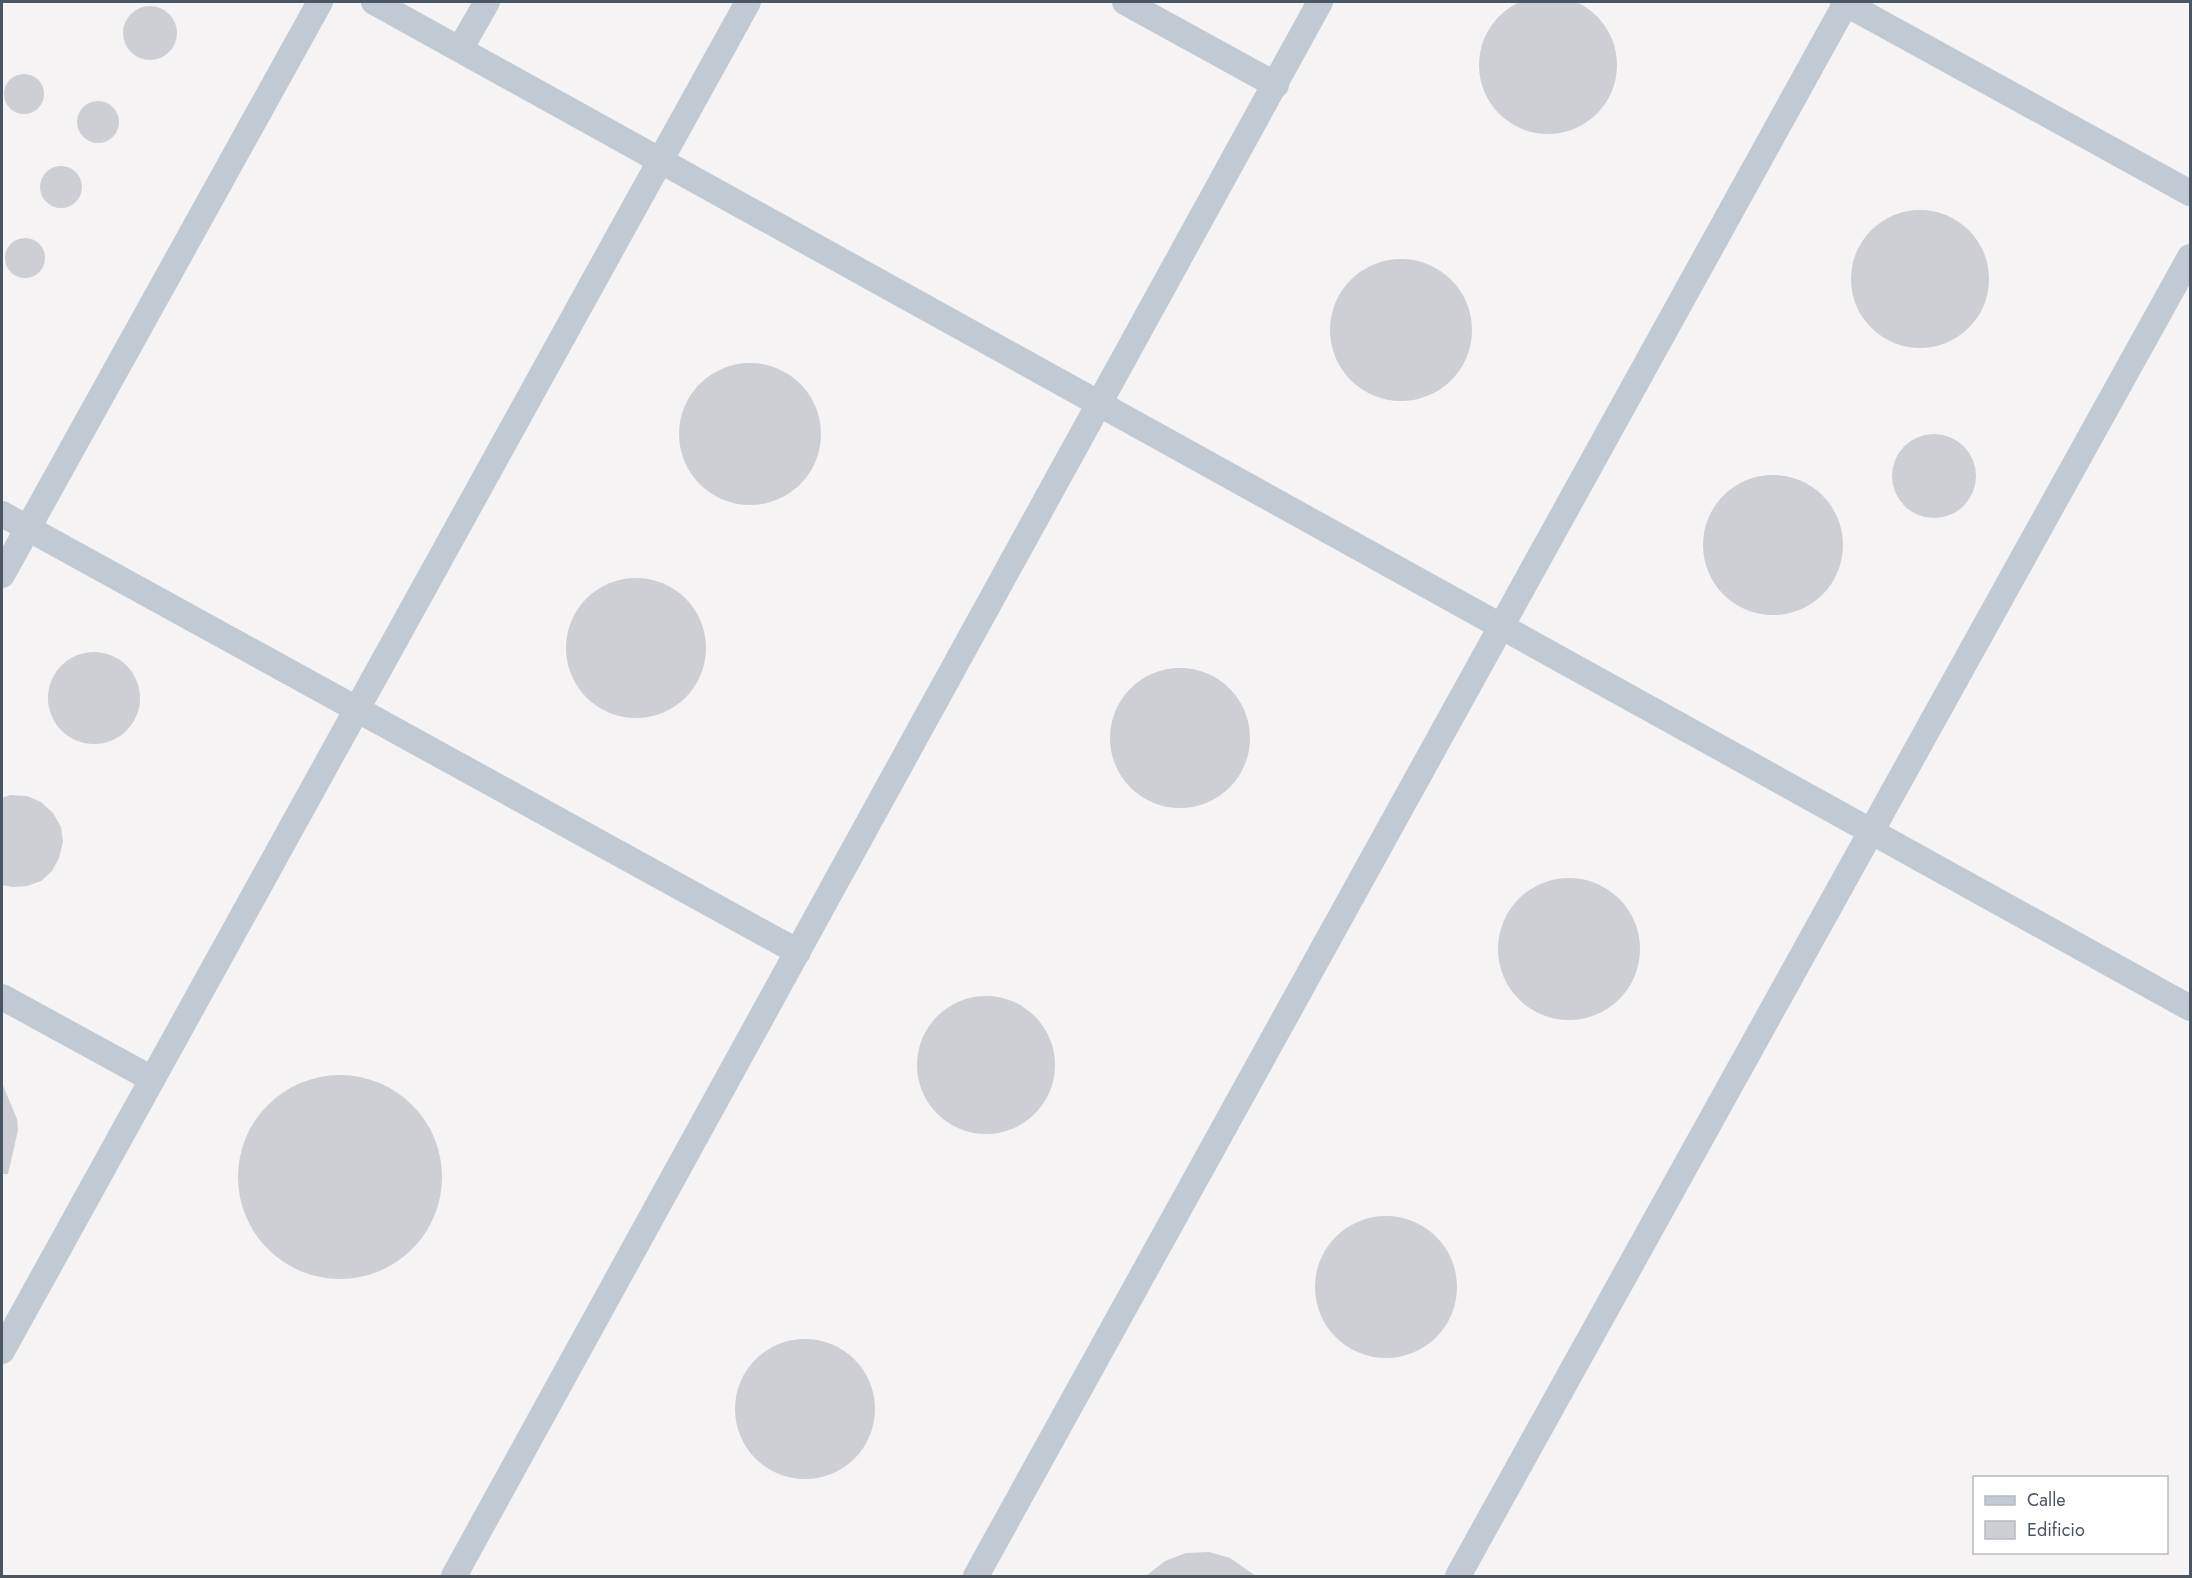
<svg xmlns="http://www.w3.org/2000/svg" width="2192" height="1578" font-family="Jost,sans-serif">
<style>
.building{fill:#cdcfd5}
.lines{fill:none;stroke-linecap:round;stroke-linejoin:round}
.minor{stroke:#c1cad2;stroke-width:26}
</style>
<rect width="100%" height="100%" fill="#f5f3f3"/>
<!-- building -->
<g class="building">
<circle cx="1548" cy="65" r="69"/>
<circle cx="150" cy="33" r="27"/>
<circle cx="24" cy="94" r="20"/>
<circle cx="98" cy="122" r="21"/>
<circle cx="61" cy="187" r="21"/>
<circle cx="1920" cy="279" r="69"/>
<circle cx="25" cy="258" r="20"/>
<circle cx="1401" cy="330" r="71"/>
<circle cx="750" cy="434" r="71"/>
<circle cx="1934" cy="476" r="42"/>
<circle cx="1773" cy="545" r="70"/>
<circle cx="636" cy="648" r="70"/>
<circle cx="94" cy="698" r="46"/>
<circle cx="1180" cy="738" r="70"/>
<path d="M 10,795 L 27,796 L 41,802 L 53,813 L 61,827 L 63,842 L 59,858 L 52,871 L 41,881 L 27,886 L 13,887 L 2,885 L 2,798 Z"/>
<circle cx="1569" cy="949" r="71"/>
<circle cx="986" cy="1065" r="69"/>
<circle cx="340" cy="1177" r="102"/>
<path d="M 2,1083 L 17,1119 L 18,1130 L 8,1174 L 2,1174 Z"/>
<circle cx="1386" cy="1287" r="71"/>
<circle cx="805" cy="1409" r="70"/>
<path d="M 1209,1552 L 1230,1558 L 1256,1576 L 1146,1576 L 1165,1561 L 1186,1553 Z"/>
</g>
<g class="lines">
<!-- minor -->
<g class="minor">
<path d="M 374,2 L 2190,1008"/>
<path d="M 1125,2 L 1276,85"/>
<path d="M 1843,2 L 2190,193"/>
<path d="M 460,49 L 487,2"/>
<path d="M 2,514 L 798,952"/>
<path d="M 2,575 L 320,2"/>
<path d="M 2,997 L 152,1079"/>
<path d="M 2,1351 L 748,2"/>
<path d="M 454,1576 L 1320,2"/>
<path d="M 976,1576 L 1846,3"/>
<path d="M 1458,1576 L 2190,257"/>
</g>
</g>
<!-- border -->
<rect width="2192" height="1578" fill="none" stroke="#4a5661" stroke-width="6"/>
<!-- legend -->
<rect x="1973" y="1476" width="195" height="78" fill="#ffffff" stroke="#b7bbc0" stroke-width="1.5"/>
<rect x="1985" y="1496" width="30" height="9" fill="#c1cad2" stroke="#b7bbc0" stroke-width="1.5"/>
<text x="2027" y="1506" font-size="18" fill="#4a5661">Calle</text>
<rect x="1985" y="1521" width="30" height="18" fill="#cdcfd5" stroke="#b7bbc0" stroke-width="1.5"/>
<text x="2027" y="1536" font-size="18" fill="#4a5661">Edificio</text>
</svg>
